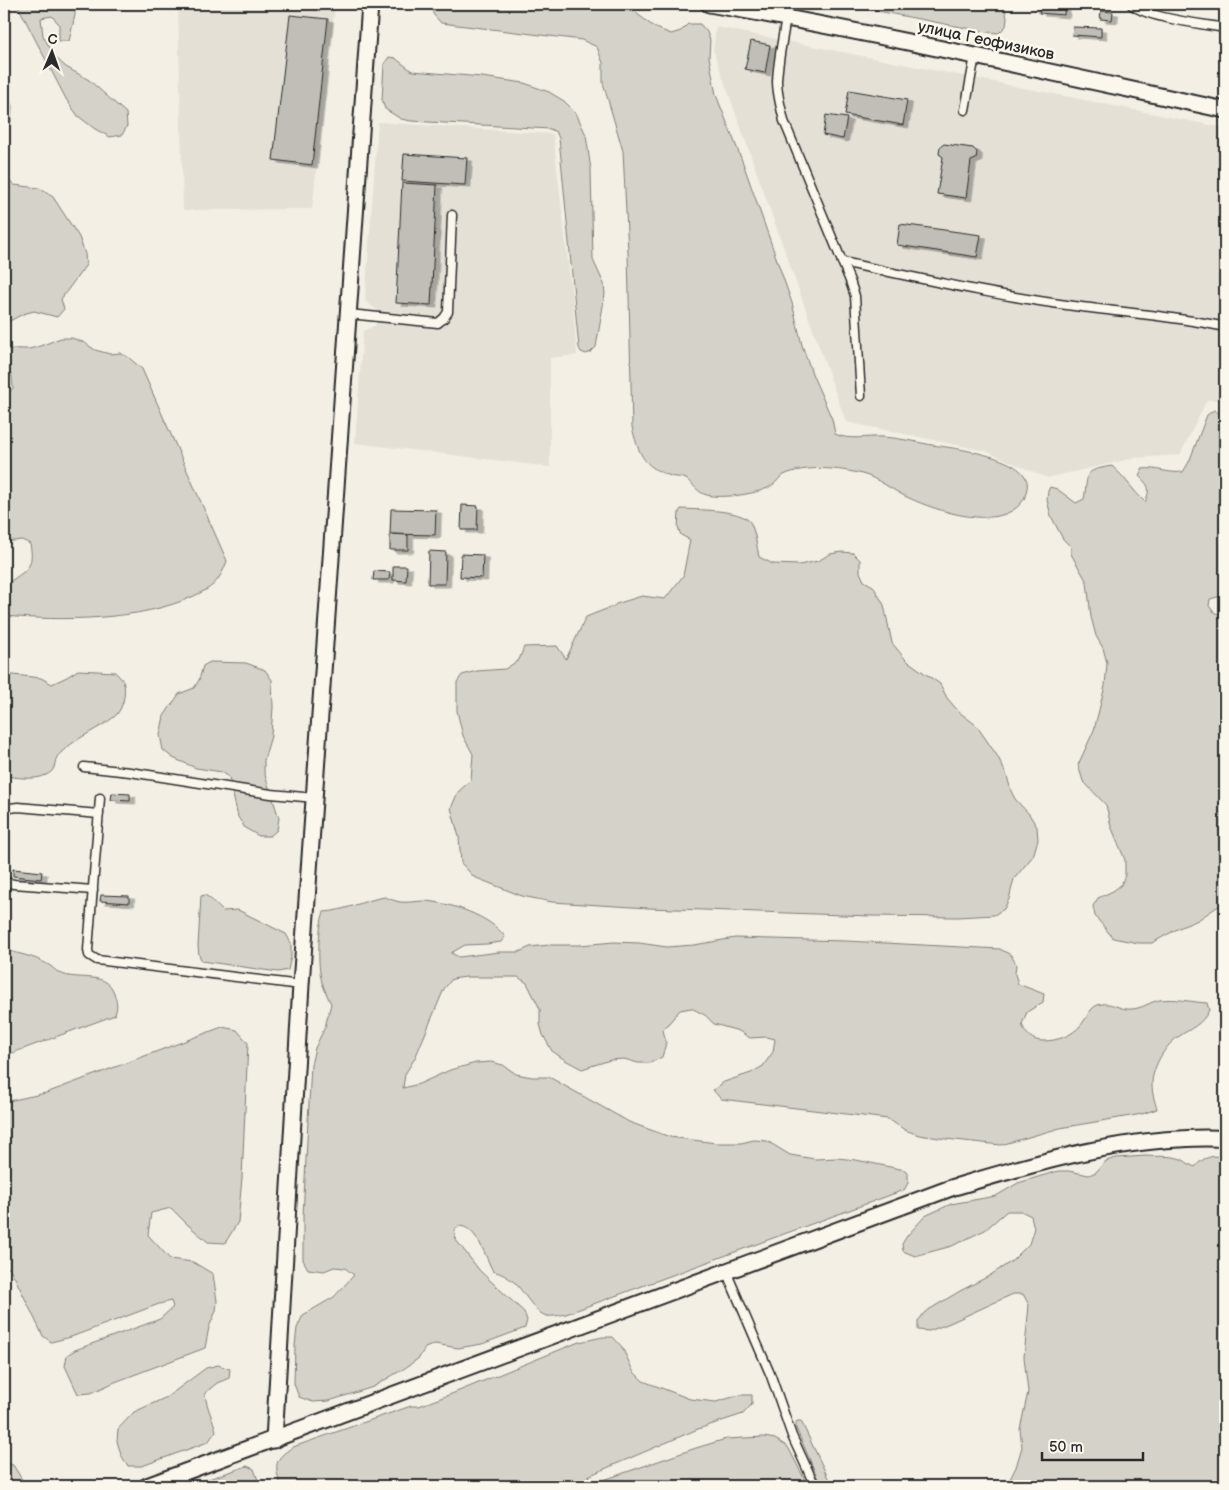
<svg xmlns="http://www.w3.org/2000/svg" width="1229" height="1490" font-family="'Balsamiq Sans',sans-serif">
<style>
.built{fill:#e4e0d6}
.green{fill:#d5d2c9;stroke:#807e7a}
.building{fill:#c0beb6;stroke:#2b2b2b;filter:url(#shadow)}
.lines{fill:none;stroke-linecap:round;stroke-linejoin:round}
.service-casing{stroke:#2b2b2b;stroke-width:11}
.minor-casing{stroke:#2b2b2b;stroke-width:19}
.service{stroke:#fbf7ec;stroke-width:8}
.minor{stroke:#fbf7ec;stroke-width:15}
.labels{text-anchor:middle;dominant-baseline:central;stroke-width:5;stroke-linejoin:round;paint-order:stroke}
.street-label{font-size:16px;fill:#2b2b2b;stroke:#fbf7ec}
</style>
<defs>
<filter id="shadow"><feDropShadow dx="5.5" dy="3" stdDeviation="0" flood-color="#0004"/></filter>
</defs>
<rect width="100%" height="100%" fill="#f3efe4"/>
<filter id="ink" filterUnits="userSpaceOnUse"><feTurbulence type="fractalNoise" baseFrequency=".02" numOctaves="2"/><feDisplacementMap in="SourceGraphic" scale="10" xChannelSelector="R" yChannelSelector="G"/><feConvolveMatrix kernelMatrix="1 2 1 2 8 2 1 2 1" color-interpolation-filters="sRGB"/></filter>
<g filter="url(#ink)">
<!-- built -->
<g class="built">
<path d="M 178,4 L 335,4 L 312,209 L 183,210 Z"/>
<path d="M 1178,4 L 1225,4 L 1225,10 Z"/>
<path d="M 716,27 L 1225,128 L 1225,400 L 1207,400 L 1180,455 L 1134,458 L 1047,478 L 986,451 L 846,422 L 713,50 Z"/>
<path d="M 378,122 L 553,134 L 573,304 L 577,355 L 550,358 L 550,467 L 355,443 L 363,331 L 376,325 L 377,310 L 365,301 Z"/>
</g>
<!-- green -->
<g class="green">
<path d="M 17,4 L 75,4 L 75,15 L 69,41 L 59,41 L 59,24 L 52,16 L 41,18 L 43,36 L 56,58 L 66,67 L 89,80 L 126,113 L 127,126 L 122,135 L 110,137 L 95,129 L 78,116 L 66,99 Z"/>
<path d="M 433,4 L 600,4 L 631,9 L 654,27 L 671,34 L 681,31 L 688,24 L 700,24 L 707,32 L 710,40 L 709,57 L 716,95 L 743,163 L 792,303 L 802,345 L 813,376 L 832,419 L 835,434 C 849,441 867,436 883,437 C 899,438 916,442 932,445 C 953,448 1033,457 1027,488 C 1026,493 1025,499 1022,502 C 999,532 937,511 909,498 C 893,491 878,478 862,474 C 840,468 804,465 784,475 C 779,477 777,482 773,485 C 761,494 721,499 707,495 C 698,493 693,484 686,479 C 681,476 673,478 668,475 C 642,466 638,451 632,427 L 628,252 L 623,151 L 603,83 L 603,63 L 597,47 L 582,40 L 441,23 L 433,14 Z"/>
<path d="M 841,4 L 1004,4 L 1007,18 L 1006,26 L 999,33 L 987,32 Z"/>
<path d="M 389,57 L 395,58 L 412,71 L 482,77 L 524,83 L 549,92 L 564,101 L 576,113 L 586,135 L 591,170 L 593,260 L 604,284 L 605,294 L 596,347 L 591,352 L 586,354 L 581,352 L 579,348 L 559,138 L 556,132 L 550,129 L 411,121 L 401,119 L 385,109 L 382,100 L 384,64 Z"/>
<path d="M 4,84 L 12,106 L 11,122 L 4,127 Z"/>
<path d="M 4,156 L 7,177 L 14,185 L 39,188 L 53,197 L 79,237 L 85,254 L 86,265 L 61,299 L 64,309 L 57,317 L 34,311 L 23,314 L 4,324 Z"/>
<path d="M 61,338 L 72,338 L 85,343 L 95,350 L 110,354 L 120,353 L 128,357 L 142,369 L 227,561 C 224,569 220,578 214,584 C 209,589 200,593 194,596 C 140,621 62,621 4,616 L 4,587 C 20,571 36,573 30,544 L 22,540 L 4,542 L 4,395 L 8,394 L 13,388 L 12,376 L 4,362 L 4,351 C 11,348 20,349 29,349 C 40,347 50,342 61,338 Z"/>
<path d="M 1214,410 L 1222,415 L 1225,418 L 1225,595 L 1210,599 L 1209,606 L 1215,613 L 1225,615 L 1225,905 L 1217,907 L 1198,920 L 1179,928 L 1152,943 L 1138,943 L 1113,938 L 1095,916 L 1093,906 L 1098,898 L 1113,891 L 1121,885 L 1125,875 L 1125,860 L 1111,826 L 1106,805 L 1083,781 L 1078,765 L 1094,730 L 1105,686 L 1107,663 L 1103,648 L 1096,636 L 1091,617 L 1087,582 L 1071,554 L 1071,547 L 1063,539 L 1051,516 L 1047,500 L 1048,491 L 1050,487 L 1057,489 L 1076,503 L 1084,499 C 1089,472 1082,471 1112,466 C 1125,477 1133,491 1145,502 C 1151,488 1149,486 1139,476 L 1142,469 C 1157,467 1167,474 1183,472 L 1189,462 L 1207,415 Z"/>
<path d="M 681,509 C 696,510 741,509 750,522 C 755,530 757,547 759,557 L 773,564 L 799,565 L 818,561 L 830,554 L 842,552 L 853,553 L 860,560 L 860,572 L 864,581 L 873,586 L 884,605 L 892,643 L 906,660 L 940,684 L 947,698 L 959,712 L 976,725 L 998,757 L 1007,776 L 1011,791 L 1015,799 L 1029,814 L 1037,827 L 1038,840 L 1033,856 L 1014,879 L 1009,899 L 1004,909 L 994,915 L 958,917 L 871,916 L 648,908 L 552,902 L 522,896 L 474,877 L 461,863 L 459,837 L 451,808 L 458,792 L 471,780 L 473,754 L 463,736 L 457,711 L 457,682 L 462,675 L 477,671 L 505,669 L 519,660 L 524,647 L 557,646 L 566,659 L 586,617 L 614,606 L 616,604 L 642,596 L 665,599 L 683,576 L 690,540 L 681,535 L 678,528 L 679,512 Z"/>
<path d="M 210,662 L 246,663 L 265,670 L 272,680 L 273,707 L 271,736 L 264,760 L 264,772 L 279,818 L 277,830 L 270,836 L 259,836 L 245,828 L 238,817 L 229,777 L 222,772 L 196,768 L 173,758 L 163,750 L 160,735 L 164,716 L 179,694 L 194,688 L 199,680 L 203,666 Z"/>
<path d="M 78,670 L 115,672 C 117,674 121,678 123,681 C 127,692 123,710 114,717 C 99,729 80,736 65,749 C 63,751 59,754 57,757 C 53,765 57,770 46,775 C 34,781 16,777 4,776 L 4,674 L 41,678 L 52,684 L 67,677 Z"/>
<path d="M 205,895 C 213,899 216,906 223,911 L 238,910 L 286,934 L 291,943 L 291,957 L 288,970 L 278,972 L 202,961 L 199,955 L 198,946 L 201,896 Z"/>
<path d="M 385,897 C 390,899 395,901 400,902 C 408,903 416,901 424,901 C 448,902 491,916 505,937 L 501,942 L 487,944 L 465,945 L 451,953 L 459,957 L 499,952 L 519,952 L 530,947 L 549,945 L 580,945 L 614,942 L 639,943 L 667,947 L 694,945 L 735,938 L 846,941 L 1000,949 L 1011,955 L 1016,964 L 1015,974 L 1018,984 L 1044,994 L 1043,1002 L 1027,1012 L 1022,1024 C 1025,1034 1032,1041 1043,1041 C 1057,1041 1072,1036 1081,1025 C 1088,1017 1090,1005 1102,1004 C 1112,1002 1120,1010 1131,1009 C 1142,1009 1151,1001 1160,1000 C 1175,998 1192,1002 1207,1003 L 1209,1010 C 1202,1025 1191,1028 1178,1037 C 1164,1046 1151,1070 1152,1086 C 1152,1094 1155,1102 1157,1109 L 1142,1114 L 1060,1128 L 1001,1145 L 946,1139 L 919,1135 L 905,1130 L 888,1119 L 721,1099 L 713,1090 L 724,1082 L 751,1073 L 763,1066 L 773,1052 L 775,1039 L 767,1037 L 750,1038 L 739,1031 L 714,1024 L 705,1015 L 691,1008 L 680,1010 L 663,1030 L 666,1043 L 662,1057 L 650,1063 L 638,1063 L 624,1059 L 610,1060 L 582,1069 L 565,1060 L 552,1051 L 543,1035 L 540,1024 L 540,1009 L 527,983 L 518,977 L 466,977 L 452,979 L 444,989 L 415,1058 L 405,1074 L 403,1088 L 419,1084 L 450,1070 L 476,1063 L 491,1062 L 503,1065 L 516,1074 L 532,1077 L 549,1077 L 629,1122 L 670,1137 L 716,1143 L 741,1143 L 754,1140 L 767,1141 L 790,1155 L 815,1159 L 837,1158 L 856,1160 L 905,1170 L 908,1173 L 908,1183 L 904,1190 L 566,1314 C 560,1315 553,1317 547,1316 C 534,1313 524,1291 514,1282 C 508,1277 501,1273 493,1271 C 485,1257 478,1228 460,1226 L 454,1230 L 456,1240 L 480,1271 L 524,1312 L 527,1320 L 525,1328 L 482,1344 L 458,1348 L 435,1344 L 425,1348 L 419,1358 L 405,1368 L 373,1387 L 329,1401 L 313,1402 L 299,1397 L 294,1384 L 295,1346 L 297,1328 L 303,1315 L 334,1297 L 354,1275 L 345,1268 L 334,1267 L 324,1271 L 308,1269 L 303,1260 L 303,1216 L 311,1065 L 315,1048 L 325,1027 L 331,1004 C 328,997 324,989 322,982 C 317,966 318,927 324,912 C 345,911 364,900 385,897 Z"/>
<path d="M 4,949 C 18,954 34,956 47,964 C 52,966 55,971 60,973 C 76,982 107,970 114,993 C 117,1003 118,1005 115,1015 L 4,1056 Z"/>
<path d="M 222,1027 L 237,1030 L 248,1043 L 242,1178 L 238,1222 L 225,1243 L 208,1242 L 188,1225 L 171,1208 L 151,1213 L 148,1235 L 170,1259 L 193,1262 L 213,1274 L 217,1301 L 216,1311 L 209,1327 L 205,1348 L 115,1382 L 91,1393 L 78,1394 L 65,1366 L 67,1355 L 75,1350 L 160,1319 L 173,1307 L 171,1301 L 159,1304 L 71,1337 L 51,1342 L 43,1336 L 15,1278 L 10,1269 L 4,1266 L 4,1102 L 46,1093 Z"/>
<path d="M 1145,1156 C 1157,1157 1170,1155 1181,1159 C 1186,1161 1189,1165 1195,1167 C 1204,1156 1212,1156 1225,1156 L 1225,1486 L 1009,1486 L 1010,1479 L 1016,1467 L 1022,1447 L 1020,1429 L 1028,1392 L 1024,1357 L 1029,1305 L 1023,1294 L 1013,1294 L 950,1323 L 929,1331 L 918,1330 L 918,1321 L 925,1312 L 960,1291 L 989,1276 L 1012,1261 L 1029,1244 L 1034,1228 L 1031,1216 L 1021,1211 L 1007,1211 L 985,1230 L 952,1246 L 915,1256 L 903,1251 L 902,1244 L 907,1236 L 925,1216 L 951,1204 L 996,1196 L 1018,1183 L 1058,1171 L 1069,1171 L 1089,1175 L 1096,1172 L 1106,1161 L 1116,1158 Z"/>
<path d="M 603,1337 L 613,1337 L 622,1347 L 633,1371 L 643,1381 L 690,1399 L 716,1402 L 740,1395 L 752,1395 L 752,1404 L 743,1414 L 698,1429 L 588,1476 L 595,1483 L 696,1448 L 726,1439 L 764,1437 L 775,1439 L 788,1447 L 808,1486 L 281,1486 C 274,1465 274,1459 293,1447 L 411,1406 L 419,1406 L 454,1393 L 579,1342 Z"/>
<path d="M 218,1365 L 230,1369 L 229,1378 L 217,1383 L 205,1393 C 206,1407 213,1418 216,1431 L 208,1442 L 142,1466 L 128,1466 L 121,1455 L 117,1441 L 118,1429 L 134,1412 L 167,1397 L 206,1368 Z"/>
<path d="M 797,1421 L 801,1421 L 832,1486 L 821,1486 L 796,1428 L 796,1423 Z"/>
<path d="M 4,1463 L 13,1465 L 26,1486 L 4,1486 Z"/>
<path d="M 247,1466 L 254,1469 L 260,1486 L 188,1486 Z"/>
</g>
<!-- building -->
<g class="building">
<path d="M 1040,4 L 1065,4 L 1064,15 L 1039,13 Z"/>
<path d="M 1101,11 L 1113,12 L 1112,20 L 1100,19 Z"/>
<path d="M 290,15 L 328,19 L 312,165 L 273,160 Z"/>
<path d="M 1073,27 L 1101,28 L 1101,37 L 1072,35 Z"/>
<path d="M 751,41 L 770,45 L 765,73 L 745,69 Z"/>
<path d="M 849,90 L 907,100 L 903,125 L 845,115 Z"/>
<path d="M 826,115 L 847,118 L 843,139 L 823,135 Z"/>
<path d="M 944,144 L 973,148 L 977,152 L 976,159 L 971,161 L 966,198 L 937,194 L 943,157 L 939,154 L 940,147 Z"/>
<path d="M 404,154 L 467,158 L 465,185 L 402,181 Z"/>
<path d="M 402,183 L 437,185 L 431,305 L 396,303 Z"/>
<path d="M 900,224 L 981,235 L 977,257 L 897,245 Z"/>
<path d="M 462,505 L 478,506 L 477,530 L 461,530 Z"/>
<path d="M 391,509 L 436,510 L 435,535 L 390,534 Z"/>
<path d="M 390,534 L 408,535 L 408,550 L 390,550 Z"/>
<path d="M 429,551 L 446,552 L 445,584 L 428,584 Z"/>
<path d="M 461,554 L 483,555 L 482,578 L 460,577 Z"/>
<path d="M 393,566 L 407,566 L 406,581 L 393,580 Z"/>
<path d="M 374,571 L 390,572 L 389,580 L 373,580 Z"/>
<path d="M 112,793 L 130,794 L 130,801 L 111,800 Z"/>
<path d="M 13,869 L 42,872 L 41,879 L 13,876 Z"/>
<path d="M 101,895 L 129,896 L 129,903 L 100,901 Z"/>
</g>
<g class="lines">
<!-- service casing -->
<g class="service-casing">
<g id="service">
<path d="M 1131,4 C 1146,18 1203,24 1225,28"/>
<path d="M 786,17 C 783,38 778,60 777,81 C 777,95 781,107 784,121 L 850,281 L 855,296 L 861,396"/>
<path d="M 965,110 L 975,56"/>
<path d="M 842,262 C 919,278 996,296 1074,306 C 1126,313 1174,316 1225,327"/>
<path d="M 349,314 L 438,323 L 444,318 L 448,312 L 452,215"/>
<path d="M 84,767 L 130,772 L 271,794 L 315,798"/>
<path d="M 100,798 L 88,950 L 89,955 L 97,960 L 301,985"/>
<path d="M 4,813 L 10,808 L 18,807 L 99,814"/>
<path d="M 4,882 L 14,884 L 93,890"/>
<path d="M 726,1271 L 771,1376 L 792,1436 L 815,1486"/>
</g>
</g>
<!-- minor casing -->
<g class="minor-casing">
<g id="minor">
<path d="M 709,4 C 882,34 1053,73 1225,110"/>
<path d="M 274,1440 L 301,985 L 370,4"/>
<path d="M 147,1486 L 951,1188 C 1026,1166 1101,1143 1179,1139 C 1195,1138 1210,1137 1225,1139"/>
</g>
</g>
<!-- service -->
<use href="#service" class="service"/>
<!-- minor -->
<use href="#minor" class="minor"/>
</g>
</g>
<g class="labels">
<!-- street labels -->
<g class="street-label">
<text transform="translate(986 41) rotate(12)">улица Геофизиков</text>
</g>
</g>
<!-- margin -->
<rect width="1229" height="1490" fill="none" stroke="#fbf7ec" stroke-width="20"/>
<rect x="10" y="10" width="1209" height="1470" fill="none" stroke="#2b2b2b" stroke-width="2" filter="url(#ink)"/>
<!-- north arrow -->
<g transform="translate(52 52) rotate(2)" stroke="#fbf7ec" stroke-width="4" paint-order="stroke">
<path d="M0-4L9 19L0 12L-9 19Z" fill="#2b2b2b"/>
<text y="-8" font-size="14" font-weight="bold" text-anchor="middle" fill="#2b2b2b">С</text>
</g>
<!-- scale -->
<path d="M1042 1452v8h101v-8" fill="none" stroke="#2b2b2b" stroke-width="2.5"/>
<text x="1049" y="1452" font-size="15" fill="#2b2b2b" stroke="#fbf7ec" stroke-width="4" paint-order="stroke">50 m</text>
</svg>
